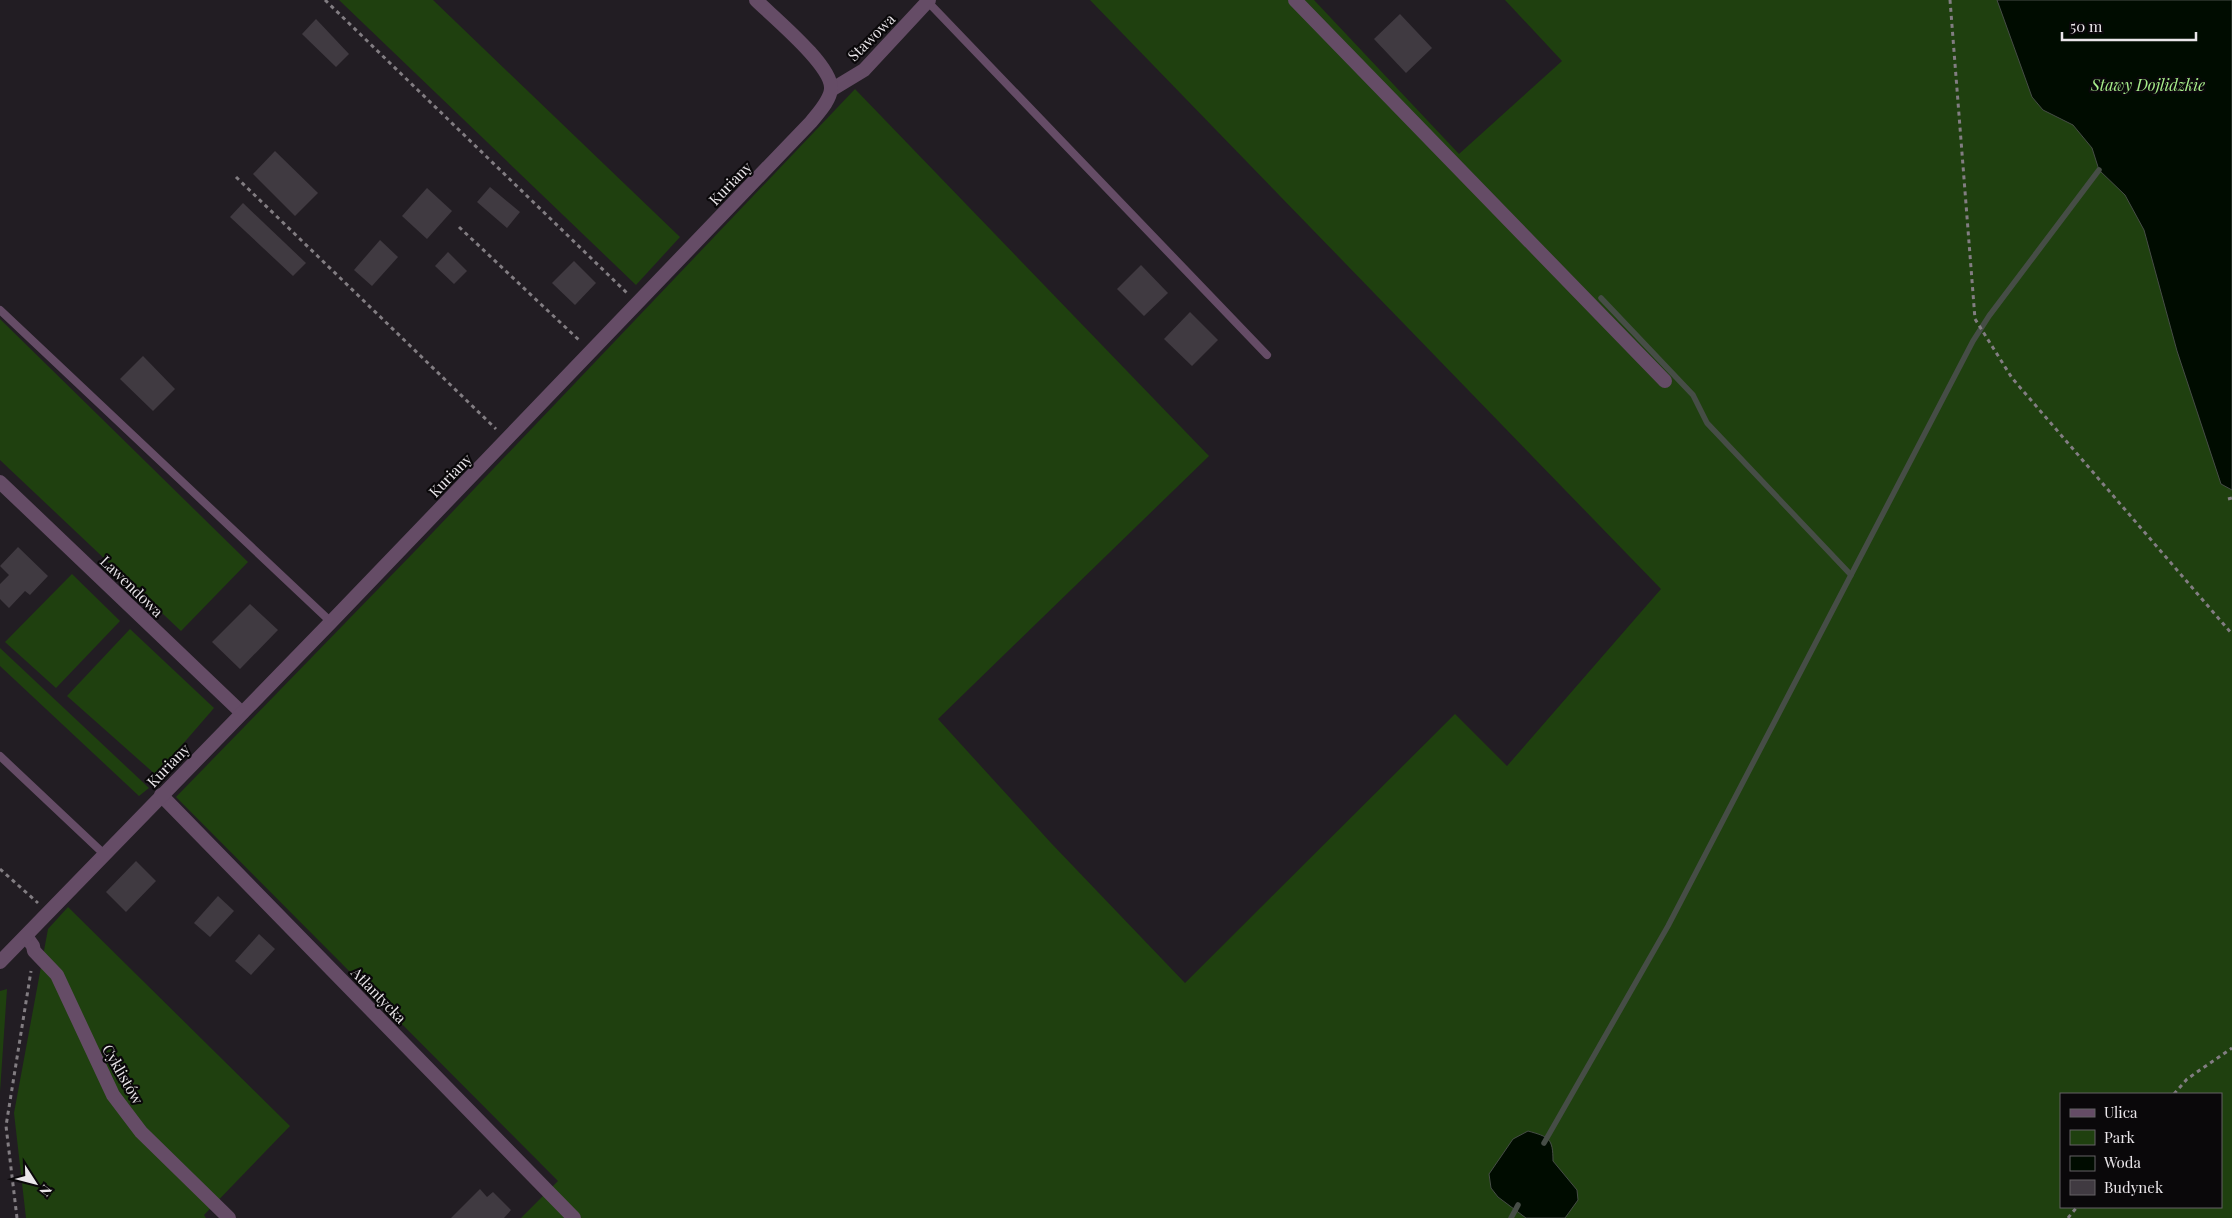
<svg xmlns="http://www.w3.org/2000/svg" width="2232" height="1218" font-family="'Playfair Display',serif">
<style>
.green{fill:#1f400f;fill-rule:evenodd}
.water{fill:#000c00;stroke:#464d46}
.lines{fill:none;stroke-linecap:round;stroke-linejoin:round}
.stream{stroke:#464d46;stroke-width:5.5}
.building{fill:#403a41}
.path{stroke:#827d82;stroke-width:3;stroke-dasharray:4 4;stroke-linecap:butt}
.service{stroke:#654c66;stroke-width:8}
.minor{stroke:#654c66;stroke-width:14}
.labels{text-anchor:middle;dominant-baseline:central;stroke-width:4.5;stroke-linejoin:round;paint-order:stroke}
.street-label{font-size:15px;fill:#eae6ea;stroke:#0a080a}
.water-label{font-size:16px;font-style:italic;fill:#a8ee8c;stroke:#0a080a}
</style>
<rect width="100%" height="100%" fill="#221d23"/>
<!-- green -->
<g class="green">
<path d="M 339,0 L 433,0 L 680,237 L 636,285 Z"/>
<path d="M 1090,0 L 1314,0 L 1459,154 L 1562,61 L 1505,0 L 2232,0 L 2232,1218 L 521,1218 L 558,1181 L 176,797 L 416,550 L 855,89 L 1209,456 L 938,719 L 1051,843 L 1185,983 L 1455,714 L 1507,766 L 1661,589 ZM 2061,1094 L 2221,1094 L 2221,1207 L 2061,1207 Z"/>
<path d="M 0,319 L 248,562 L 181,631 L 0,460 Z"/>
<path d="M 72,574 L 120,621 L 56,688 L 5,642 Z"/>
<path d="M 130,629 L 214,708 L 156,775 L 67,696 Z"/>
<path d="M 0,648 L 149,788 L 139,796 L 0,666 Z"/>
<path d="M 68,907 L 290,1126 L 204,1215 L 206,1218 L 26,1218 L 14,1113 L 48,929 Z"/>
<path d="M 7,989 L 0,1092 L 0,991 Z"/>
</g>
<!-- water -->
<g class="water">
<path d="M 1997,0 L 2232,0 L 2232,490 L 2221,484 L 2177,351 L 2144,230 L 2125,195 L 2099,170 L 2092,148 L 2073,125 L 2043,110 L 2032,97 Z"/>
<path d="M 1528,1131 C 1549,1137 1553,1138 1553,1161 L 1577,1190 L 1578,1200 L 1565,1218 L 1526,1218 L 1498,1197 L 1491,1188 L 1489,1174 L 1513,1139 Z"/>
</g>
<g class="lines">
<!-- stream -->
<g class="stream">
<path d="M 1601,298 L 1693,395 L 1707,423 L 1851,575"/>
<path d="M 1544,1143 L 1668,926 L 1973,341 L 1989,316 L 2099,170"/>
<path d="M 1511,1218 L 1518,1205"/>
</g>
</g>
<!-- building -->
<g class="building">
<path d="M 1400,14 L 1432,48 L 1406,73 L 1374,39 Z"/>
<path d="M 316,19 L 349,54 L 336,67 L 302,34 Z"/>
<path d="M 275,151 L 318,193 L 295,216 L 253,174 Z"/>
<path d="M 490,187 L 520,212 L 507,228 L 477,202 Z"/>
<path d="M 427,188 L 452,211 L 427,239 L 402,216 Z"/>
<path d="M 243,203 L 306,263 L 293,276 L 230,217 Z"/>
<path d="M 380,240 L 398,257 L 372,286 L 354,270 Z"/>
<path d="M 448,252 L 467,271 L 454,284 L 435,266 Z"/>
<path d="M 574,261 L 596,283 L 575,305 L 552,283 Z"/>
<path d="M 1141,265 L 1168,293 L 1144,316 L 1117,289 Z"/>
<path d="M 1190,312 L 1218,340 L 1192,366 L 1164,339 Z"/>
<path d="M 143,356 L 175,389 L 153,411 L 120,379 Z"/>
<path d="M 18,547 L 48,576 L 30,595 L 25,591 L 9,608 L 0,599 L 0,584 L 9,575 L 0,566 Z"/>
<path d="M 250,604 L 278,630 L 240,669 L 212,642 Z"/>
<path d="M 136,861 L 156,881 L 126,912 L 106,892 Z"/>
<path d="M 218,896 L 234,911 L 210,937 L 194,923 Z"/>
<path d="M 259,934 L 275,949 L 251,975 L 235,961 Z"/>
<path d="M 480,1189 L 487,1197 L 493,1192 L 511,1210 L 504,1218 L 451,1218 Z"/>
</g>
<g class="lines">
<!-- path -->
<g class="path">
<path d="M 325,0 L 627,293"/>
<path d="M 1950,0 L 1975,319 L 2012,378 L 2232,634"/>
<path d="M 236,177 L 496,429"/>
<path d="M 459,227 L 580,341"/>
<path d="M 2228,499 L 2232,498"/>
<path d="M 0,869 L 38,903"/>
<path d="M 2174,1094 L 2187,1079 L 2232,1048"/>
<path d="M 17,1218 L 6,1126 L 31,971"/>
<path d="M 2068,1218 L 2077,1207"/>
</g>
<!-- service -->
<g class="service">
<path d="M 928,2 L 1267,355"/>
<path d="M 0,310 L 331,622"/>
<path d="M 0,756 L 104,854"/>
</g>
<!-- minor -->
<g class="minor">
<path d="M 1295,0 L 1665,381"/>
<path d="M 831,90 L 864,70 L 929,0"/>
<path d="M 0,482 L 242,713"/>
<path d="M 161,795 L 574,1218"/>
<path d="M 26,936 L 33,946 L 34,951 L 57,975 L 113,1095 L 141,1132 L 229,1218"/>
<path d="M 0,962 L 331,622 L 811,122 C 818,113 830,101 831,89 C 833,66 773,17 756,0"/>
</g>
</g>
<g class="labels">
<!-- street labels -->
<g class="street-label">
<text transform="translate(871 37) rotate(-45)">Stawowa</text>
<text transform="translate(730 183) rotate(-46)">Kuriany</text>
<text transform="translate(450 475) rotate(-46)">Kuriany</text>
<text transform="translate(132 586) rotate(44)">Lawendowa</text>
<text transform="translate(168 765) rotate(-46)">Kuriany</text>
<text transform="translate(379 995) rotate(46)">Atlantycka</text>
<text transform="translate(123 1074) rotate(60)">Cyklistów</text>
</g>
<!-- water labels -->
<g class="water-label">
<text x="2148" y="84">Stawy Dojlidzkie</text>
</g>
</g>
<!-- legend -->
<rect x="2060" y="1093" width="162" height="115" fill="#0a080a" stroke="#646164"/>
<rect x="2070" y="1109" width="25" height="8" fill="#654c66" stroke="#646164"/>
<text x="2104" y="1118" font-size="15" fill="#eae6ea">Ulica</text>
<rect x="2070" y="1130" width="25" height="15" fill="#1f400f" stroke="#646164"/>
<text x="2104" y="1143" font-size="15" fill="#eae6ea">Park</text>
<rect x="2070" y="1156" width="25" height="15" fill="#000c00" stroke="#646164"/>
<text x="2104" y="1168" font-size="15" fill="#eae6ea">Woda</text>
<rect x="2070" y="1180" width="25" height="15" fill="#403a41" stroke="#646164"/>
<text x="2104" y="1193" font-size="15" fill="#eae6ea">Budynek</text>
<!-- north arrow -->
<g transform="translate(35 1183) rotate(126)" stroke="#0a080a" stroke-width="4" paint-order="stroke">
<path d="M0-4L9 19L0 12L-9 19Z" fill="#eae6ea"/>
<text y="-8" font-size="14" font-weight="bold" text-anchor="middle" fill="#eae6ea">N</text>
</g>
<!-- scale -->
<path d="M2062 32v8h134v-8" fill="none" stroke="#eae6ea" stroke-width="2.5"/>
<text x="2070" y="32" font-size="15" fill="#eae6ea" stroke="#0a080a" stroke-width="4" paint-order="stroke">50 m</text>
</svg>
